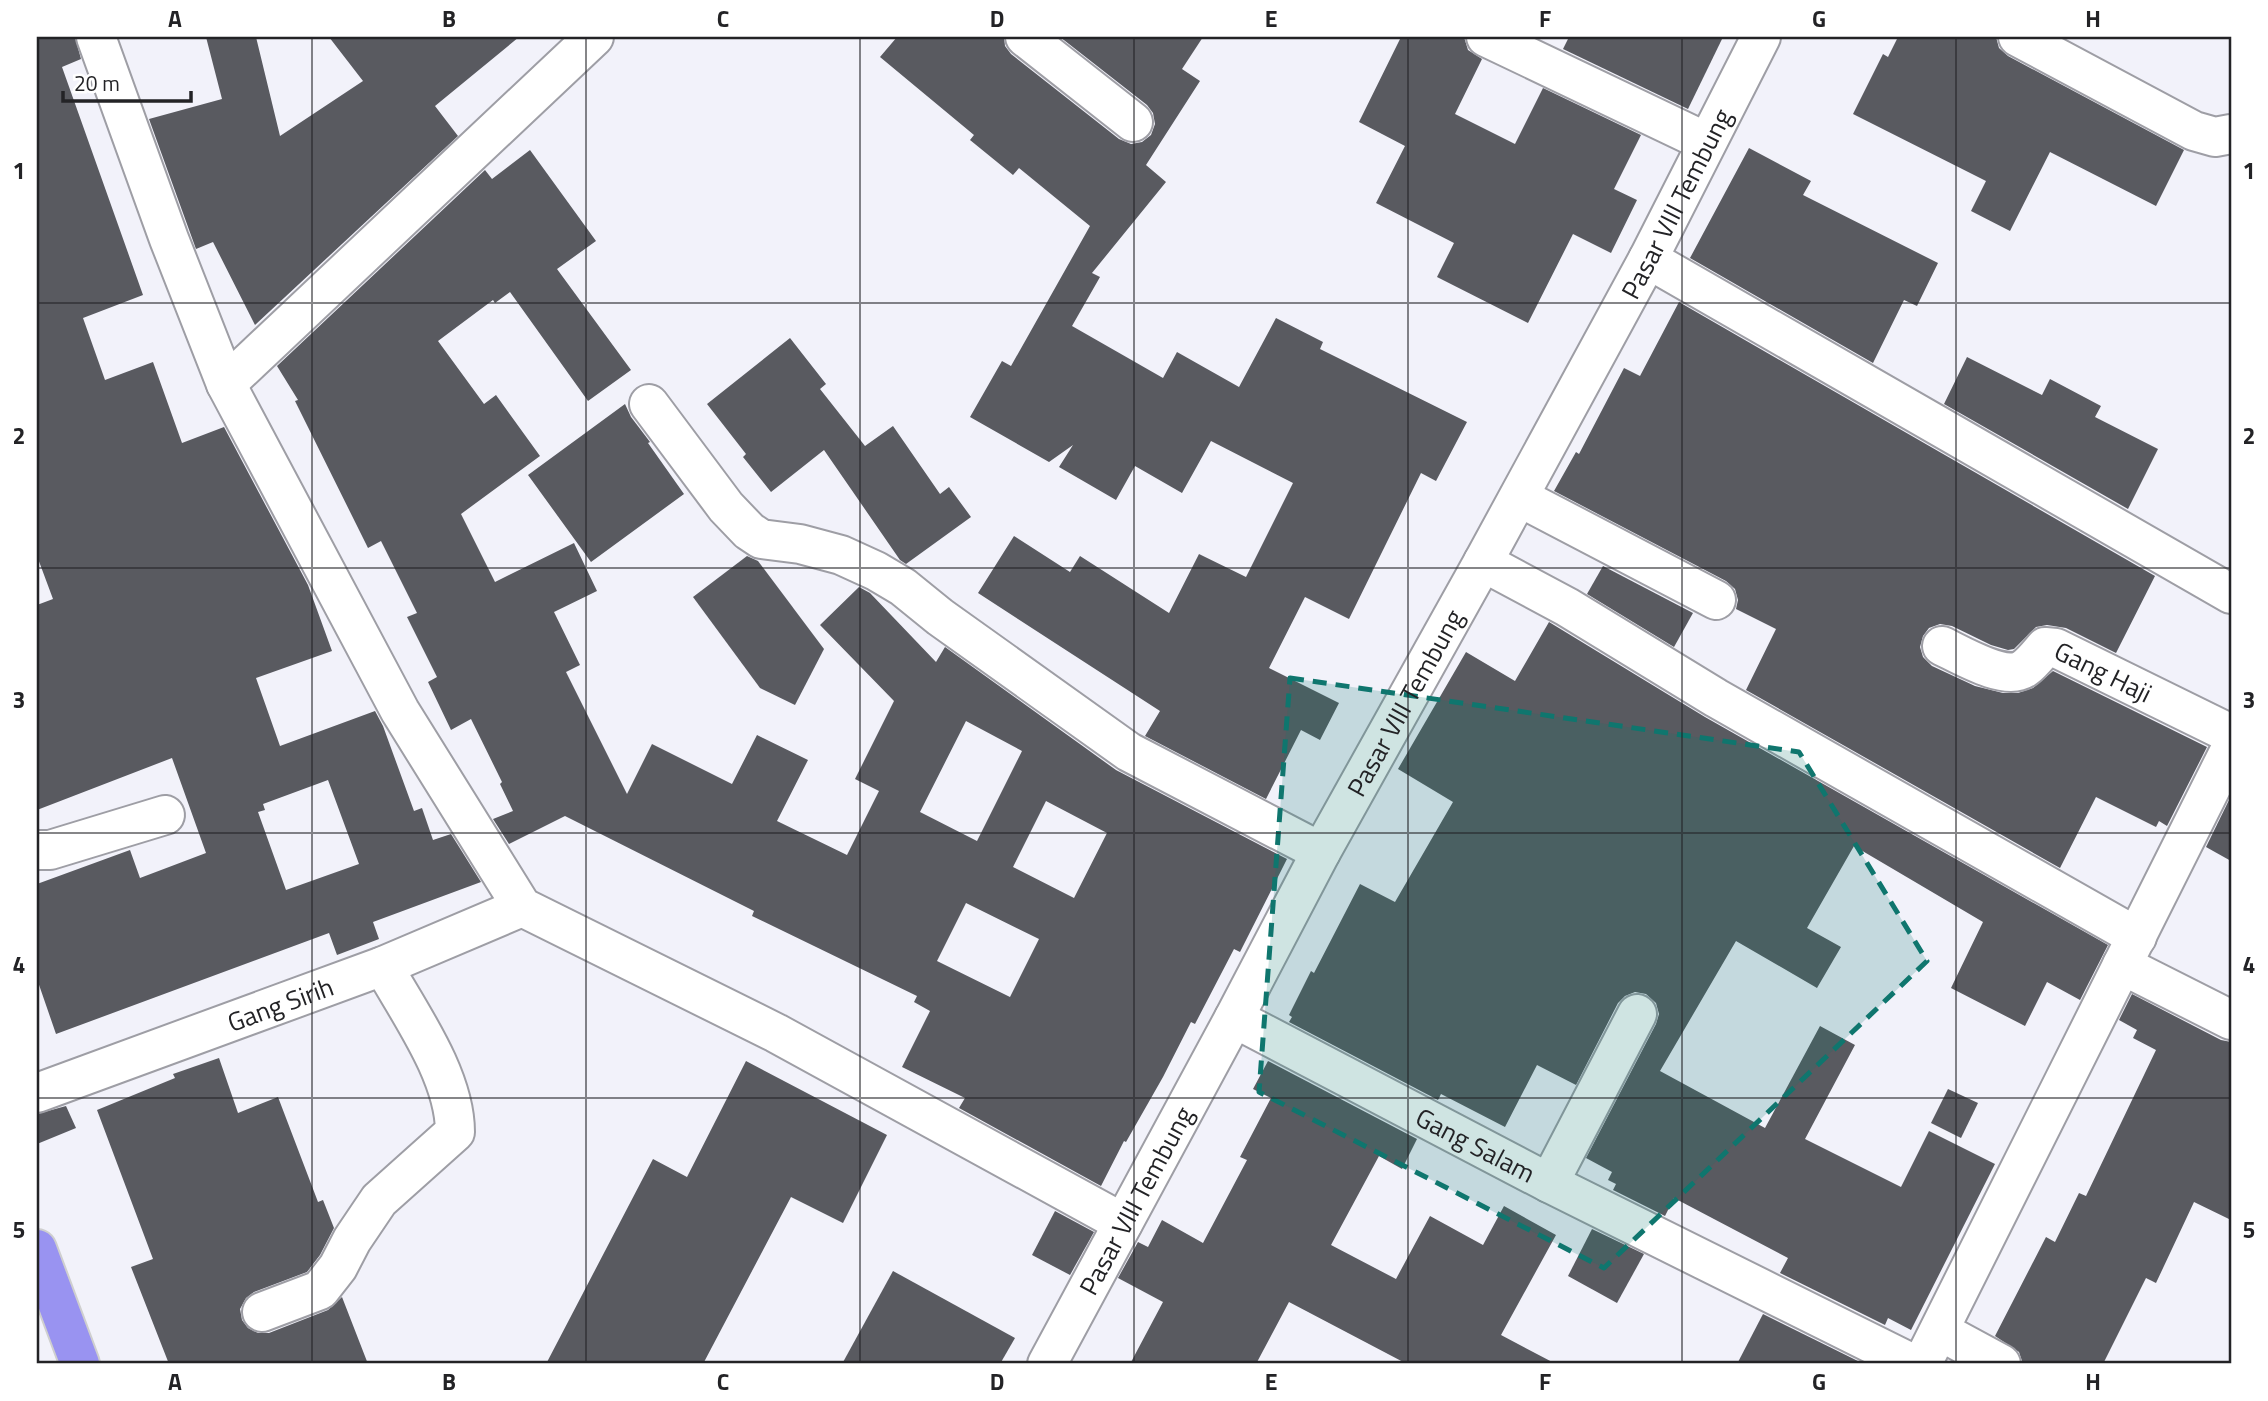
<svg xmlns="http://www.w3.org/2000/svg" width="2268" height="1401" font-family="'Titillium Web',sans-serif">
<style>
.building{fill:#595a60;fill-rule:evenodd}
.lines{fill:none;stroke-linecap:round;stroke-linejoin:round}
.street-casing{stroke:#9e9ea5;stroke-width:42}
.highway-casing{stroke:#cfcfcf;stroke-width:42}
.street{stroke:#fff;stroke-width:38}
.highway{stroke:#9993f1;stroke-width:38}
.marked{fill:#0f766e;fill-opacity:0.2;stroke:#0f766e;stroke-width:5;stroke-dasharray:14 9;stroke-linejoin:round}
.grid{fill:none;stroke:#232326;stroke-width:2;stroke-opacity:0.55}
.labels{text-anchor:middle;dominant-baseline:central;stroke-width:7;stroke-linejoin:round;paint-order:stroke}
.street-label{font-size:26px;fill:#232326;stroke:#fff}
.neatline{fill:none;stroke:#232326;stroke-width:2.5}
.grid-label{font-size:23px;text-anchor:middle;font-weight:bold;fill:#232326}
</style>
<rect width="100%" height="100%" fill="#f2f2fa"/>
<!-- building -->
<g class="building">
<path d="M 37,37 L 75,37 L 81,59 L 62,67 L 143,295 L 83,318 L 105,380 L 153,362 L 182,443 L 224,427 L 308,585 L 332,651 L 256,678 L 280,746 L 375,711 L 383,726 L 414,811 L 422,808 L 433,840 L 451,834 L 481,882 L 373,922 L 379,939 L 337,955 L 329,933 L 56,1034 L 37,979 L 37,884 L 130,850 L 140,878 L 206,853 L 172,758 L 37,810 L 37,605 L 53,599 L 37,556 ZM 328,780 L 359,864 L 286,890 L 258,812 L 265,810 L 263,804 Z"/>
<path d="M 206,37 L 256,37 L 280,136 L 363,81 L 329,37 L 519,37 L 435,106 L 458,136 L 255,325 L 213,242 L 196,249 L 149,119 L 222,99 Z"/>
<path d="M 897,37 L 1004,37 L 1005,46 L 1011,54 L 1119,139 L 1131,144 L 1142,142 L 1151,135 L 1155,124 L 1153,113 L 1147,105 L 1060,37 L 1203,37 L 1182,69 L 1200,81 L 1146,165 L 1166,182 L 1092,273 L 1100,277 L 1072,326 L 1163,378 L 1177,352 L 1239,387 L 1276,318 L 1323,342 L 1320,349 L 1467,422 L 1436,481 L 1421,473 L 1349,619 L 1305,597 L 1269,668 L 1339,703 L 1320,740 L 1301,730 L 1266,799 L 1145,736 L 1160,711 L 978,593 L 1014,536 L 1070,572 L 1080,556 L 1169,613 L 1199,554 L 1246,577 L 1293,483 L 1211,441 L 1182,493 L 1135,466 L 1116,500 L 1059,467 L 1073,445 L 1049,462 L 970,417 L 1002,361 L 1011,366 L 1090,226 L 1019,168 L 1013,175 L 970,140 L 974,135 L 880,57 Z"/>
<path d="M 1401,37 L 1464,37 L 1468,50 L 1482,59 L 1455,114 L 1515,144 L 1543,88 L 1641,135 L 1614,189 L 1637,200 L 1611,253 L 1573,234 L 1528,323 L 1437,277 L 1454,243 L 1376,203 L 1405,146 L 1359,122 Z"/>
<path d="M 1569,37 L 1723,37 L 1688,109 L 1563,49 Z"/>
<path d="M 1898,37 L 1996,37 L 1999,48 L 2008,56 L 2184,150 L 2156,206 L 2050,152 L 2010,231 L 1971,211 L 1986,181 L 1853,114 L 1883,54 L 1888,57 Z"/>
<path d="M 1749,148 L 1811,181 L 1803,195 L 1938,263 L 1917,306 L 1904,300 L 1873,363 L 1690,258 Z"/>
<path d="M 530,150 L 596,241 L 557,269 L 631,370 L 588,401 L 510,292 L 495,303 L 493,300 L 438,341 L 484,404 L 496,395 L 540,456 L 461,514 L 495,582 L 574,543 L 597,591 L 554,612 L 580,665 L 566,672 L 627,794 L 652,744 L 732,784 L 757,735 L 808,760 L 777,821 L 847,855 L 879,791 L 855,779 L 894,701 L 820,625 L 859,587 L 870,593 L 936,662 L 945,647 L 1116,770 L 1287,859 L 1240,952 L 1234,949 L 1195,1024 L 1191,1022 L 1163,1077 L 1126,1142 L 1124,1141 L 1101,1186 L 959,1108 L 965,1098 L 902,1067 L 930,1011 L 914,1002 L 917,996 L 752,916 L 754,911 L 565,816 L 509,844 L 493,819 L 513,811 L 500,784 L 502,782 L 471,719 L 451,730 L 428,682 L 437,677 L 407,617 L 417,613 L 381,541 L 368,548 L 295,401 L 298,400 L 277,366 L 485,170 L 492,179 ZM 966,721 L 1022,751 L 977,841 L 920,812 ZM 1046,801 L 1107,833 L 1074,898 L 1013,867 ZM 966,903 L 1039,939 L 1010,997 L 937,961 Z"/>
<path d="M 1679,302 L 2155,576 L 2116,653 L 2066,628 L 2047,625 L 2036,627 L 2014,649 L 2008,650 L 1991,645 L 1952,626 L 1940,624 L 1929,628 L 1923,636 L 1920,647 L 1923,657 L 1932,666 L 1975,686 L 2003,693 L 2018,693 L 2033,688 L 2053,671 L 2207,747 L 2167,826 L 2159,821 L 2156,827 L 2096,797 L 2060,868 L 1746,690 L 1776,629 L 1736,609 L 1738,600 L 1735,589 L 1726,581 L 1554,491 L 1576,452 L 1579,454 L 1624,368 L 1640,376 Z"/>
<path d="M 790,338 L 826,384 L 820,389 L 865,446 L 893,426 L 940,494 L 949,487 L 971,517 L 906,564 L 900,560 L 824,450 L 771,492 L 743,457 L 746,454 L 707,404 Z"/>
<path d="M 1967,357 L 2042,395 L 2050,379 L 2101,406 L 2095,417 L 2158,449 L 2128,509 L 1944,404 Z"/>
<path d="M 625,404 L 631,417 L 650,442 L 648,443 L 684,494 L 591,562 L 528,475 Z"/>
<path d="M 747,556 L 758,561 L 824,649 L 795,705 L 760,688 L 693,597 Z"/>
<path d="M 1603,566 L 1693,613 L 1674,647 L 1587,594 Z"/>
<path d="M 1549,622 L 1705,717 L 2108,945 L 2080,1000 L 2047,982 L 2025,1026 L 1951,988 L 1983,922 L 1854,846 L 1807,928 L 1841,947 L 1817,988 L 1736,941 L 1660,1071 L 1765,1128 L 1820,1026 L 1855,1045 L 1805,1139 L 1901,1187 L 1929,1131 L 1995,1164 L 1911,1330 L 1888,1318 L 1885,1325 L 1780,1273 L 1788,1258 L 1674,1198 L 1665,1216 L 1613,1190 L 1616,1184 L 1608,1180 L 1612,1172 L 1586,1158 L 1656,1024 L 1659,1014 L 1656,1003 L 1646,994 L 1635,992 L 1625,996 L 1618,1003 L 1576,1085 L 1537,1065 L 1505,1127 L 1441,1094 L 1438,1100 L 1289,1022 L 1292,1017 L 1289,1015 L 1311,971 L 1314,973 L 1360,884 L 1395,902 L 1453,802 L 1398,769 L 1466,652 L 1515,681 Z"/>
<path d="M 2231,796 L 2231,861 L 2206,847 Z"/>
<path d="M 2132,994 L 2221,1040 L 2231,1042 L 2231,1220 L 2194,1202 L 2156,1283 L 2146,1278 L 2103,1364 L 2023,1364 L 2019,1352 L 1995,1336 L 2046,1237 L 2055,1242 L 2079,1193 L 2086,1196 L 2156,1050 L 2133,1038 L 2137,1030 L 2119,1020 Z"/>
<path d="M 219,1058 L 238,1113 L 278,1097 L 318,1202 L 323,1200 L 334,1228 L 320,1255 L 307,1272 L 254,1292 L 246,1298 L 240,1309 L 242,1320 L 248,1328 L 258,1333 L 269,1333 L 328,1310 L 342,1297 L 368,1364 L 169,1364 L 131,1267 L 153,1259 L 97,1110 L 175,1078 L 173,1074 Z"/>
<path d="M 746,1061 L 887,1135 L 843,1223 L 791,1197 L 703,1364 L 546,1364 L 653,1159 L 687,1177 Z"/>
<path d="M 1268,1061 L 1417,1139 L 1402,1169 L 1379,1156 L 1331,1245 L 1396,1279 L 1430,1216 L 1483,1245 L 1504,1206 L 1556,1235 L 1501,1335 L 1556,1364 L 1407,1364 L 1289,1302 L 1256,1364 L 1130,1364 L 1163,1302 L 1118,1278 L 1138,1242 L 1148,1247 L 1162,1220 L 1203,1243 L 1247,1160 L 1240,1157 L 1271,1098 L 1253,1089 Z"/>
<path d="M 1948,1089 L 1978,1103 L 1961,1138 L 1931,1123 Z"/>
<path d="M 66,1106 L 76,1128 L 37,1144 L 37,1114 Z"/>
<path d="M 1055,1211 L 1094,1232 L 1070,1275 L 1032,1255 Z"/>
<path d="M 1592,1229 L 1644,1254 L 1617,1303 L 1568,1276 Z"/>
<path d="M 893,1271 L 1015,1338 L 1000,1364 L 842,1364 Z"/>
<path d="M 1763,1314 L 1864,1364 L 1737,1364 Z"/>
</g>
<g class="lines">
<!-- street casing -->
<g class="street-casing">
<g id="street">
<path d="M 96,37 L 169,239 L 226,384 L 400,711 L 522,907 L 776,1033 L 1123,1223"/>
<path d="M 1025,37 L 1133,122"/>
<path d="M 1486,37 L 1706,142"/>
<path d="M 2018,37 L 2194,131 L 2215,137 L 2231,134"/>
<path d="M 1648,259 L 2231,594"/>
<path d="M 226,384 L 594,37"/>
<path d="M 649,404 L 726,507 L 749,531 L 761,539 L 800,544 L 841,555 L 876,571 L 903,587 L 940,617 L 1129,752 L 1321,852"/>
<path d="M 1519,497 L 1716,600"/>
<path d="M 1483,562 L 1567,607 L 1716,698 L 2137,937"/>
<path id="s1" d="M 1942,646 C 1961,655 2006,682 2025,668 C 2032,663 2039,654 2045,647 L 2056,648 L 2231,734"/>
<path d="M 37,850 L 50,850 L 165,815"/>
<path d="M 2122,965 L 2231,1020"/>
<path id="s2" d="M 1234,1018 L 1549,1183 L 1913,1364"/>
<path id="s3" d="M 37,1093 L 383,966 L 522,907"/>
<path d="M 1549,1183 L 1637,1014"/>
<path d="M 262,1312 L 320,1290 L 338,1267 L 352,1240 L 379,1200 L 455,1132 C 455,1076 410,1014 383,966"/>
<path d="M 1940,1331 L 2001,1364"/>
<path id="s4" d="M 1047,1364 L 1234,1018 L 1321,852 L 1483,562 L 1648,259 L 1761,37"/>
<path d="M 1922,1364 L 2231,748"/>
</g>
</g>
<!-- highway casing -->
<g class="highway-casing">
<path id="highway" d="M 37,1249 L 80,1364"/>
</g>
<!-- street -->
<use href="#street" class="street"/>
<!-- highway -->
<use href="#highway" class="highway"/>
</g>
<!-- marked area -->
<path class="marked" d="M 1290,678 L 1799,752 L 1927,961 L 1604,1268 L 1259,1092 Z"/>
<!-- grid -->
<path class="grid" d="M 312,37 L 312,1364M 586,37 L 586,1364M 860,37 L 860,1364M 1134,37 L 1134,1364M 1408,37 L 1408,1364M 1682,37 L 1682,1364M 1956,37 L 1956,1364M 37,303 L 2231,303M 37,568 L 2231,568M 37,833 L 2231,833M 37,1098 L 2231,1098"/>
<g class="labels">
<!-- street labels -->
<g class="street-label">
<text stroke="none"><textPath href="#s4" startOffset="1320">Pasar VIII Tembung</textPath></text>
<text stroke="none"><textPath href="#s1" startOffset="182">Gang Haji</textPath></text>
<text stroke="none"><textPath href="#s4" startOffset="752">Pasar VIII Tembung</textPath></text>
<text stroke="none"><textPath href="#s3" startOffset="259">Gang Sirih</textPath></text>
<text stroke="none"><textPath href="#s2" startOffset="273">Gang Salam</textPath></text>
<text stroke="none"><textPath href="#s4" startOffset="186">Pasar VIII Tembung</textPath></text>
</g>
</g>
<!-- border -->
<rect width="2268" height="1401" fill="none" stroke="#ffffff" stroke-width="77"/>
<!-- scale -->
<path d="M63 91v10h128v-10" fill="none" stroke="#232326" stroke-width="3.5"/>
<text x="74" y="91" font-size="21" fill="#232326" stroke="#ffffff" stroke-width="5" paint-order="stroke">20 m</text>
<rect x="38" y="38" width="2192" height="1324" class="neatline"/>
<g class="grid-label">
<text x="175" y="27">A</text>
<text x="449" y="27">B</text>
<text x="723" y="27">C</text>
<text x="997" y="27">D</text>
<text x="1271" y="27">E</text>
<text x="1545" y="27">F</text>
<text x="1819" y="27">G</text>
<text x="2093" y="27">H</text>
<text x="19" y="179">1</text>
<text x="2249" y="179">1</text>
<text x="19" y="444">2</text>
<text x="2249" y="444">2</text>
<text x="19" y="708">3</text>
<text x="2249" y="708">3</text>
<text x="19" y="973">4</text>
<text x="2249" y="973">4</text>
<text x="19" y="1238">5</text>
<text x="2249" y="1238">5</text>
<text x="175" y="1390">A</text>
<text x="449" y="1390">B</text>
<text x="723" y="1390">C</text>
<text x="997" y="1390">D</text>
<text x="1271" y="1390">E</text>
<text x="1545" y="1390">F</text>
<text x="1819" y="1390">G</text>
<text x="2093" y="1390">H</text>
</g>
</svg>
